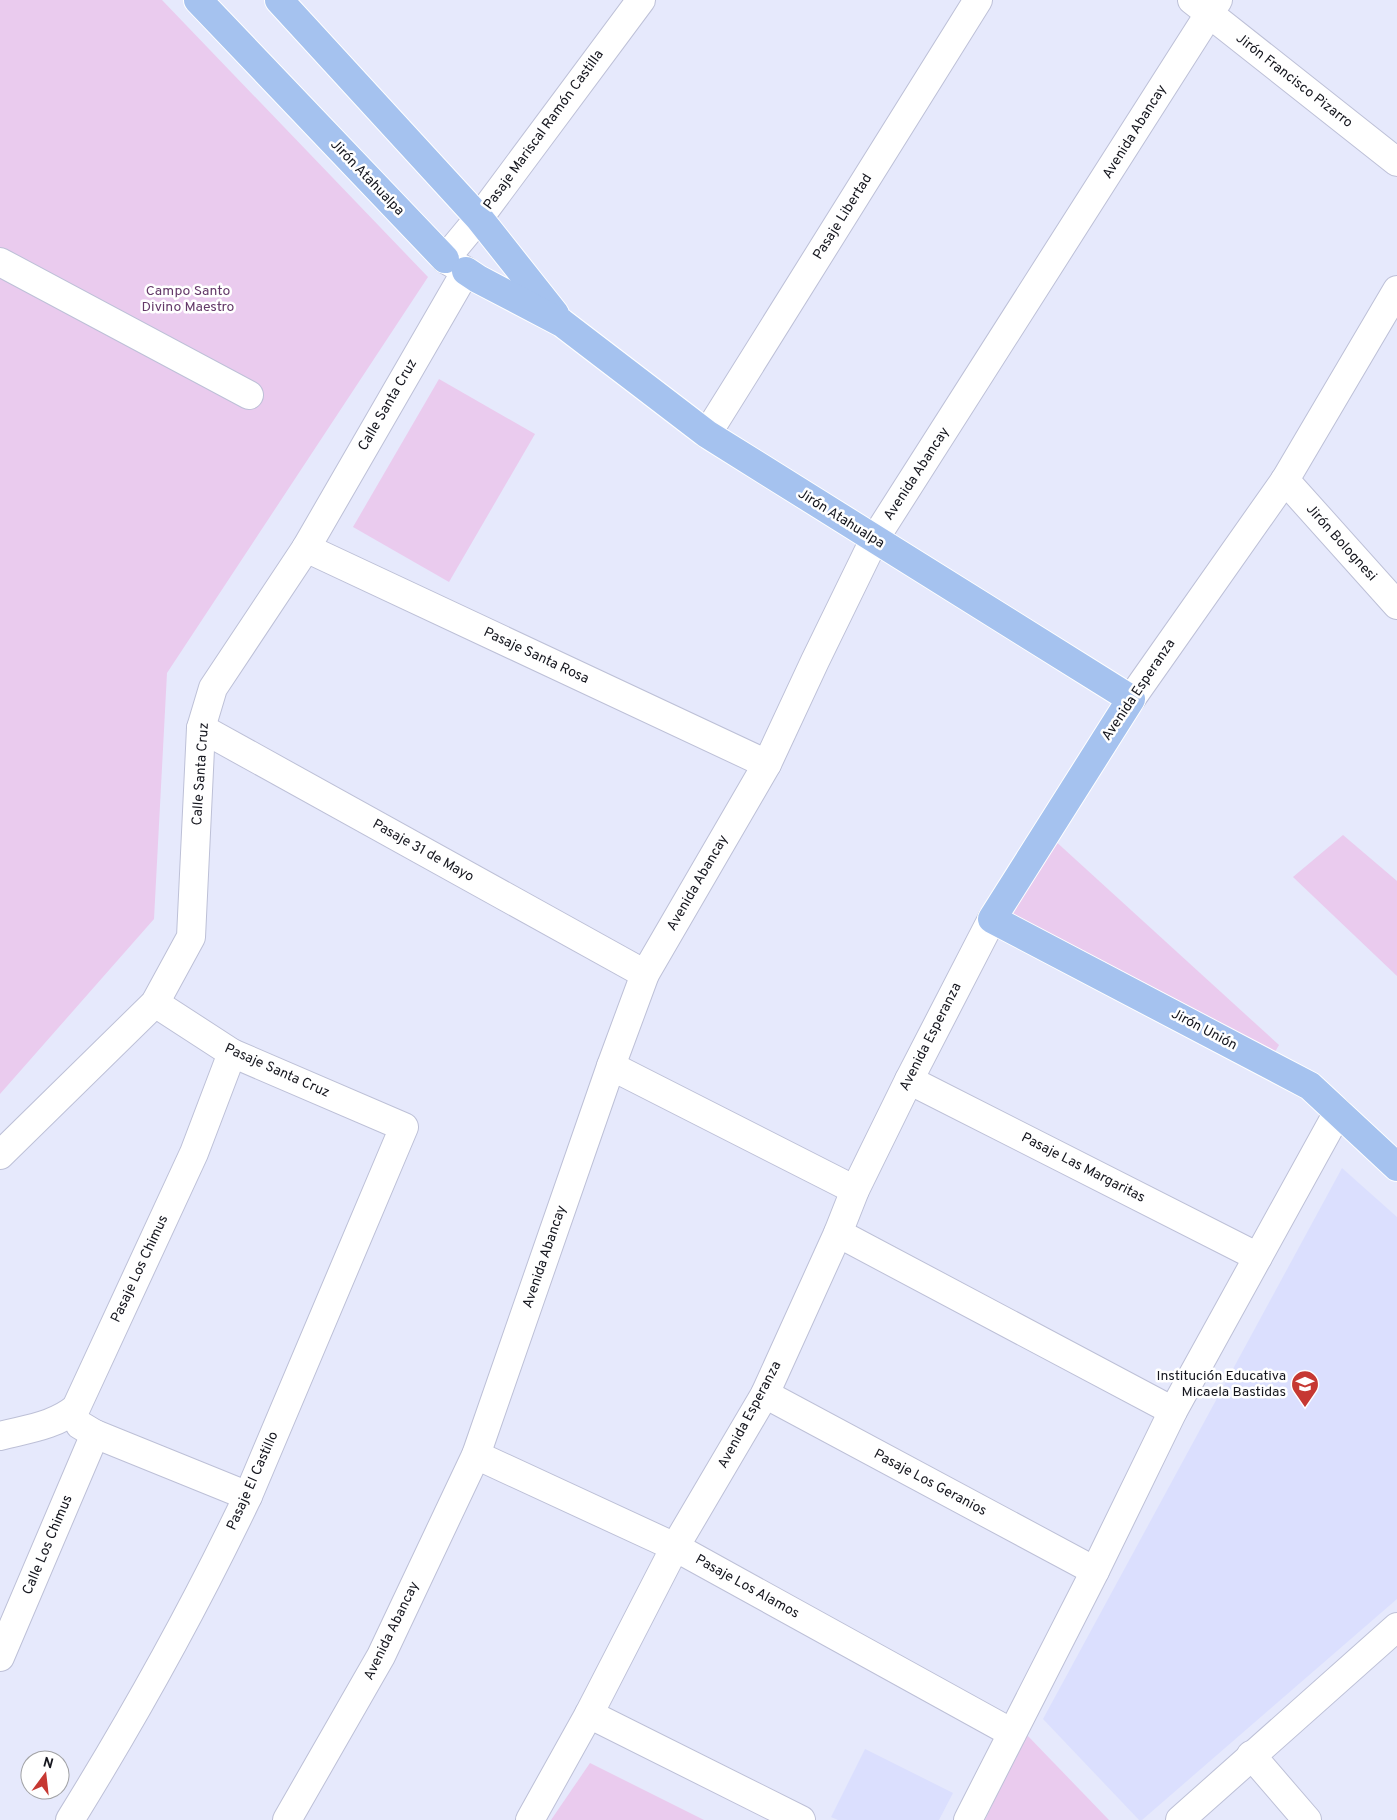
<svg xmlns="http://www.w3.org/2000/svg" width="1397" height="1820" font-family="Overpass,sans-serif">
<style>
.built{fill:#dbdffe}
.green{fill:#eacbee}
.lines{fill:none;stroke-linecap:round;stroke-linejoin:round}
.minor-casing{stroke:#bdc0d7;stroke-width:30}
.major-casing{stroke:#fff;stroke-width:30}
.minor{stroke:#fff;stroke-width:28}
.major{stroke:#a5c2ef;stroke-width:28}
.labels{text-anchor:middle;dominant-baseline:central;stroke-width:5;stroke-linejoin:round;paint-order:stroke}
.street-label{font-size:14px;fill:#15161e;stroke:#fff}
.park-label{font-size:14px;fill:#643969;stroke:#fff}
.poi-label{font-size:14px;fill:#15161e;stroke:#fff;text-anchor:end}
</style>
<rect width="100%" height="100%" fill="#e6e9fc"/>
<!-- built -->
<g class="built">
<path d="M 1342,1168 L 1397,1217 L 1397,1599 L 1142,1820 L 1139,1820 L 1043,1719 Z"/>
<path d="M 865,1749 L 953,1793 L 939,1820 L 838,1820 L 831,1817 Z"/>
</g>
<!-- green -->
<g class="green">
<path d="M 0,0 L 162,0 L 428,277 L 167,673 L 154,919 L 0,1094 Z"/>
<path d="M 439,379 L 535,434 L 449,582 L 353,527 Z"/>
<path d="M 1343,835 L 1397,881 L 1397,976 L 1293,877 Z"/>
<path d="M 1052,838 L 1279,1045 L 1272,1057 L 1006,911 Z"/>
<path d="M 1026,1734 L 1109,1820 L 985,1820 Z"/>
<path d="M 590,1763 L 704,1820 L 551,1820 Z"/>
</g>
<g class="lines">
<!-- minor casing -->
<g class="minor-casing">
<g id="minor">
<path d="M 1192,0 L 1397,162"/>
<path d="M 0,262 L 249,395"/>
<path d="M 707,434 L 978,0"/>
<path d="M 1285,480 L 1397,605"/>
<path d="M 306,548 L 767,764"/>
<path d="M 1131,699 L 1285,480 L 1397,290"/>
<path d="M 201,728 L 645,974"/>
<path d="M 611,1066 L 855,1190"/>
<path d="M 909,1080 L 1258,1257"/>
<path d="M 0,1155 L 155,1003 L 191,937 L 201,728 L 213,688 L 306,548 L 466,271 L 445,259 L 479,218 L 641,0"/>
<path d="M 838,1233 L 1173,1411"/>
<path d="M 765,1394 L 1095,1571"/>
<path d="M 80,1425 L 95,1434 L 248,1496"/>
<path d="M 0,1436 C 26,1429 55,1426 76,1408 L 194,1153 L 232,1053"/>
<path d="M 476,1455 L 675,1547 L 1012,1733"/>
<path d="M 0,1657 L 95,1434"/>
<path d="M 589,1714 L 801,1820"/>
<path d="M 1251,1755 L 1307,1820"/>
<path d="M 70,1820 C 135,1715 195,1607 248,1496 L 404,1127 L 232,1053 L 155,1003"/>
<path d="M 287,1820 L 381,1656 L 476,1455 L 611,1066 L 645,974 L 767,764 L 815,661 L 874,540 L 1218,0"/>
<path d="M 530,1820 L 589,1714 L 675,1547 L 765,1394 L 838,1233 L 855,1190 L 909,1080 L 992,919"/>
<path d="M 968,1820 L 1095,1571 L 1173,1411 L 1338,1112"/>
<path d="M 1180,1820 L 1397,1627"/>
</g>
</g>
<!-- major casing -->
<g class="major-casing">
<g id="major">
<path d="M 198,0 L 445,259"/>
<path d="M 279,0 L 479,218 L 555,314"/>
<path d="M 466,271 L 478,279 L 562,323 L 707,434 L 1131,699 L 992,919 L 1310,1086 L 1397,1167"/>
</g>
</g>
<!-- minor -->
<use href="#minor" class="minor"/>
<!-- major -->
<use href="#major" class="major"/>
</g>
<!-- icons -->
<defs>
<g id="school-pin" transform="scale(1.4375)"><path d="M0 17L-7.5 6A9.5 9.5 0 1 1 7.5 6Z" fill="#c63832" stroke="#fff"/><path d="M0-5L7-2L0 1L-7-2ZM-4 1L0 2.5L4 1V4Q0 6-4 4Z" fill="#fff"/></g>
</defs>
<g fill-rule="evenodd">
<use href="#school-pin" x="1305" y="1384"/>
</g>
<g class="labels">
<!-- street labels -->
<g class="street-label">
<text transform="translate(1294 81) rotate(38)">Jirón Francisco Pizarro</text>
<text transform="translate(544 130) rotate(-54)">Pasaje Mariscal Ramón Castilla</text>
<text transform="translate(1135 132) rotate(-58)">Avenida Abancay</text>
<text transform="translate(367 178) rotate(46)">Jirón Atahualpa</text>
<text transform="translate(843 217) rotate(-58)">Pasaje Libertad</text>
<text transform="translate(388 405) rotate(-60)">Calle Santa Cruz</text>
<text transform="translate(917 474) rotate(-57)">Avenida Abancay</text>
<text transform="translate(841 519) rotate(32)">Jirón Atahualpa</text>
<text transform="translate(1341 543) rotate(48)">Jirón Bolognesi</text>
<text transform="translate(536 656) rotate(25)">Pasaje Santa Rosa</text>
<text transform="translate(1139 690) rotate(-56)">Avenida Esperanza</text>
<text transform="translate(201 774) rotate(-86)">Calle Santa Cruz</text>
<text transform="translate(423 851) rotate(29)">Pasaje 31 de Mayo</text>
<text transform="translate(698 883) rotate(-60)">Avenida Abancay</text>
<text transform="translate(1204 1030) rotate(28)">Jirón Unión</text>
<text transform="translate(931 1037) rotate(-63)">Avenida Esperanza</text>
<text transform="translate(277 1071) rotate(24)">Pasaje Santa Cruz</text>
<text transform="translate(1083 1168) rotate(27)">Pasaje Las Margaritas</text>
<text transform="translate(545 1257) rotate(-71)">Avenida Abancay</text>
<text transform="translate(140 1269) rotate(-65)">Pasaje Los Chimus</text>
<text transform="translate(750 1415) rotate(-62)">Avenida Esperanza</text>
<text transform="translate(253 1481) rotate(-66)">Pasaje El Castillo</text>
<text transform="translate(930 1483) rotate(28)">Pasaje Los Geranios</text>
<text transform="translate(48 1545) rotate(-67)">Calle Los Chimus</text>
<text transform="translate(747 1587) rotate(29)">Pasaje Los Alamos</text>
<text transform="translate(392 1631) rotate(-64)">Avenida Abancay</text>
</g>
<!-- park labels -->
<g class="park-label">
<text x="188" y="291">Campo Santo<tspan x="188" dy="16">Divino Maestro</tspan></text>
</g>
<!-- poi labels -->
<g class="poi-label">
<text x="1286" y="1376">Institución Educativa<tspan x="1286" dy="16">Micaela Bastidas</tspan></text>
</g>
</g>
<!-- north arrow -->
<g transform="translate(45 1775) rotate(15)"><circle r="24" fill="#ffffff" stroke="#a1a2a5"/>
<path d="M0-4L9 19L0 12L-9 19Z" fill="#c63832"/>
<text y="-8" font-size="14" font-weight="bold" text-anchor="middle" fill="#15161e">N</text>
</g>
</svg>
